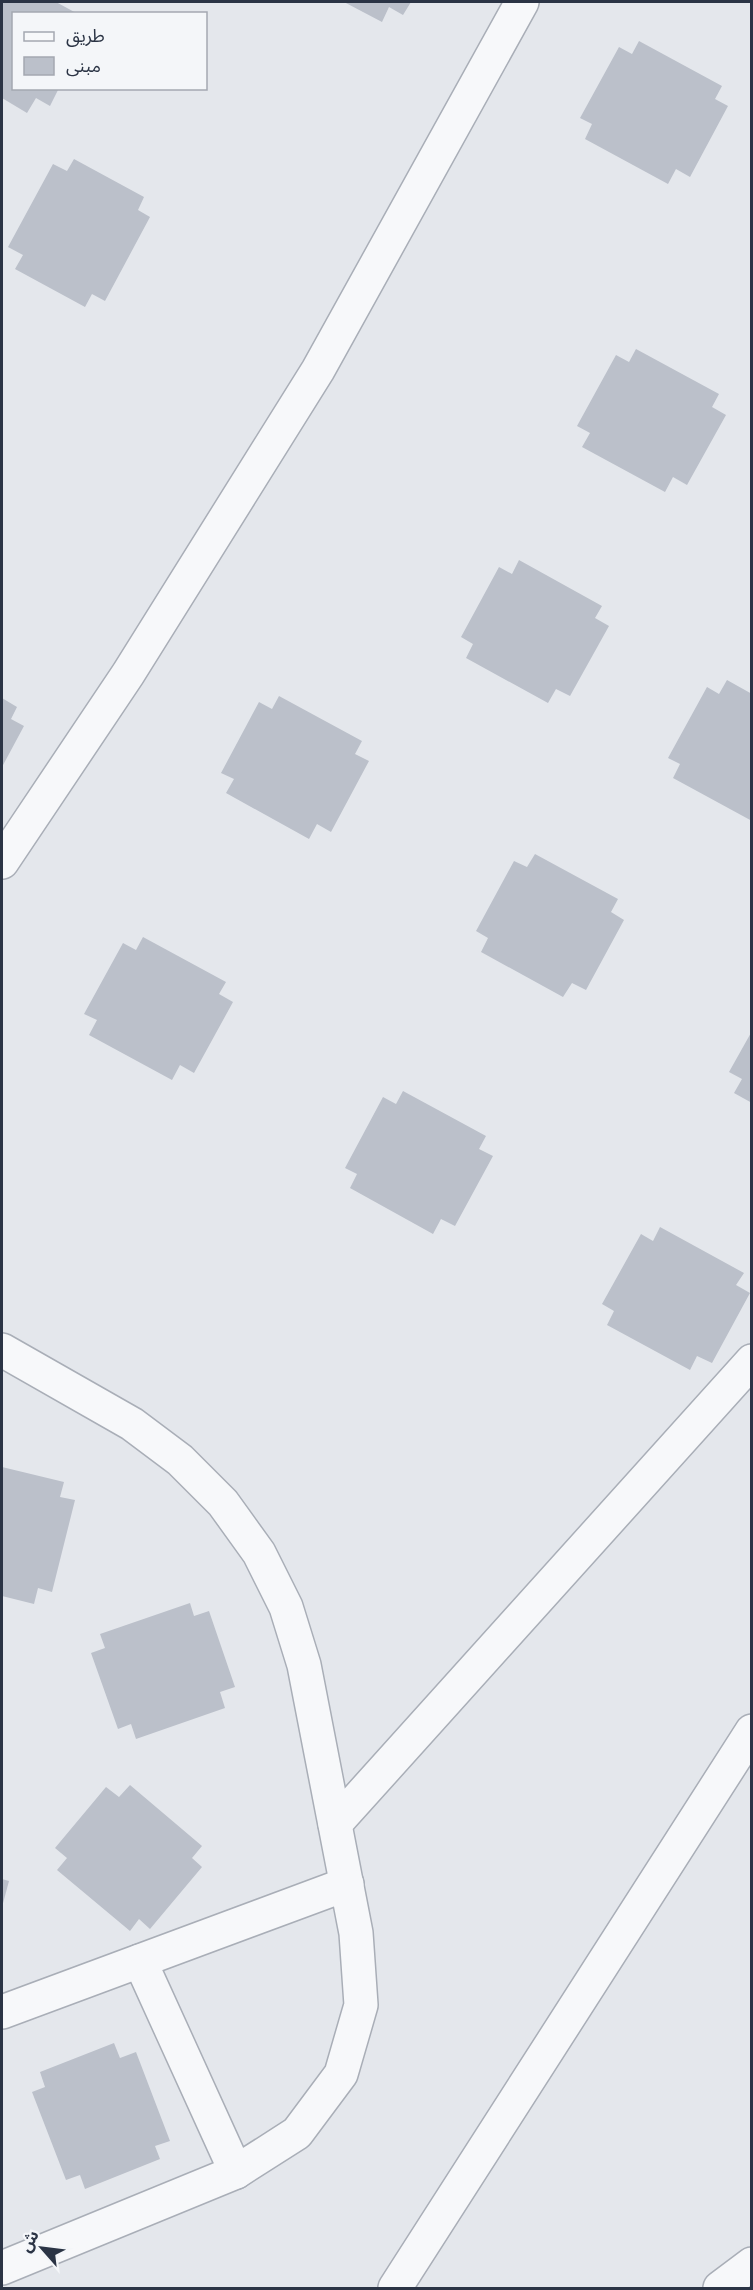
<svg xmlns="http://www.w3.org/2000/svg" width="753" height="2290" font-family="Inter,'Noto Sans Arabic',sans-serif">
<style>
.building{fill:#bbc0ca}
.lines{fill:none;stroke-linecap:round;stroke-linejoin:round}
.minor-casing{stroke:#a9aeb7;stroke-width:36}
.minor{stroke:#f7f8fa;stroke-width:33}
</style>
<rect width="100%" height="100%" fill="#e4e7ec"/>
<!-- building -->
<g class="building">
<path d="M 2,2 L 56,2 L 78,14 L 14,14 L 14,88 L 59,88 L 50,106 L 36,98 L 27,113 L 2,98 Z"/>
<path d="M 344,2 L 411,2 L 403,15 L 389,7 L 382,22 Z"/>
<path d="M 639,41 L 722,86 L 715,99 L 728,106 L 690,177 L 676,169 L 668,184 L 585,139 L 592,124 L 580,118 L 619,47 L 632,54 Z"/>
<path d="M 74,159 L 144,197 L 138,210 L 150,217 L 105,301 L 92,294 L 85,307 L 15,269 L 23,255 L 8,247 L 53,164 L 67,171 Z"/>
<path d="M 636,349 L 719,394 L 712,407 L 726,415 L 687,485 L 673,477 L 665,492 L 582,447 L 590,433 L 577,426 L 616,355 L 629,362 Z"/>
<path d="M 519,560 L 602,606 L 595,618 L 609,626 L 570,696 L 556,689 L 548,703 L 466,658 L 473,644 L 461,637 L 499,567 L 512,574 Z"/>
<path d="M 727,680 L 752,694 L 752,821 L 673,778 L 680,764 L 668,758 L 707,687 L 719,694 Z"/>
<path d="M 279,696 L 362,741 L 355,754 L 369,761 L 331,832 L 317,824 L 309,839 L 226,793 L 234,779 L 221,773 L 259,702 L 272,709 Z"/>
<path d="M 2,698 L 17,707 L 11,719 L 24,726 L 2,767 Z"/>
<path d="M 535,854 L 618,899 L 611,912 L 624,920 L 586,990 L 572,983 L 563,997 L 481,952 L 488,938 L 476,931 L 514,861 L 527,867 Z"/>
<path d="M 143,937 L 226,982 L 219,994 L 233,1002 L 194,1073 L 180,1065 L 172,1080 L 89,1035 L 97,1020 L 84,1014 L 123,943 L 136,950 Z"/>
<path d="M 752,1031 L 752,1103 L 734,1093 L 742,1079 L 729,1072 Z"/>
<path d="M 403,1091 L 486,1136 L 479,1149 L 493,1156 L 455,1226 L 441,1219 L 433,1234 L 350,1188 L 357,1174 L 345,1168 L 383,1097 L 396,1104 Z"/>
<path d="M 660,1227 L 744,1273 L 736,1285 L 750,1293 L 712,1363 L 697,1356 L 690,1370 L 607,1325 L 614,1311 L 602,1304 L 641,1234 L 653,1241 Z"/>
<path d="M 2,1467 L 64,1482 L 60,1497 L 75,1500 L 52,1592 L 38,1588 L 34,1604 L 2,1596 Z"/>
<path d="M 190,1603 L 194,1616 L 209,1611 L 235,1687 L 220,1692 L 225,1708 L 136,1739 L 131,1724 L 118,1729 L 91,1653 L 105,1648 L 100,1634 Z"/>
<path d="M 130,1785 L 202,1846 L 192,1858 L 202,1867 L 150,1929 L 139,1919 L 130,1931 L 57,1870 L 67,1858 L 55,1848 L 106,1787 L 119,1797 Z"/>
<path d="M 2,1879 L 9,1881 L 2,1907 Z"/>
<path d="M 114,2043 L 120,2058 L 136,2052 L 170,2141 L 155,2146 L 160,2159 L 85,2189 L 80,2175 L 66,2180 L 32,2092 L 45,2087 L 40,2072 Z"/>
</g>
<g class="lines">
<!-- minor casing -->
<g class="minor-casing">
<g id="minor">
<path d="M 2,862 L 128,674 L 318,370 L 522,2"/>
<path d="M 2,1350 L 132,1424 L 180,1460 L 223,1503 L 259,1553 L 286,1607 L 304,1665 L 356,1933 L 361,2005 L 341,2074 L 297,2133 L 236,2172 L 2,2268"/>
<path d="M 335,1824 L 752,1361"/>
<path d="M 140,1961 L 236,2172"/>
<path d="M 2,2012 L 347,1884"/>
<path d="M 395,2288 L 752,1731"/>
<path d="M 720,2288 L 752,2264"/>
</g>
</g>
<!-- minor -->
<use href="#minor" class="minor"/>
</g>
<!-- border -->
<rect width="753" height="2290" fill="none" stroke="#2b3445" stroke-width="6"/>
<!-- legend -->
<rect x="12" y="12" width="195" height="78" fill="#f4f6f9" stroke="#a4a8b1" stroke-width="1.5"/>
<rect x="24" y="32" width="30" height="9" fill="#f7f8fa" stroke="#a4a8b1" stroke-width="1.5"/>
<text x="66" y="42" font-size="18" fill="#2b3445">طريق</text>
<rect x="24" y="57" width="30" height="18" fill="#bbc0ca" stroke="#a4a8b1" stroke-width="1.5"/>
<text x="66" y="72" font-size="18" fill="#2b3445">مبنى</text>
<!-- north arrow -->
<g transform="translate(42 2248) rotate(298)" stroke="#f4f6f9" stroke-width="4.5" paint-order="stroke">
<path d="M0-4.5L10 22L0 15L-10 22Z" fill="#2b3445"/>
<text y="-9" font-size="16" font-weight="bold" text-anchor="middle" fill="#2b3445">ش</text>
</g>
</svg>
